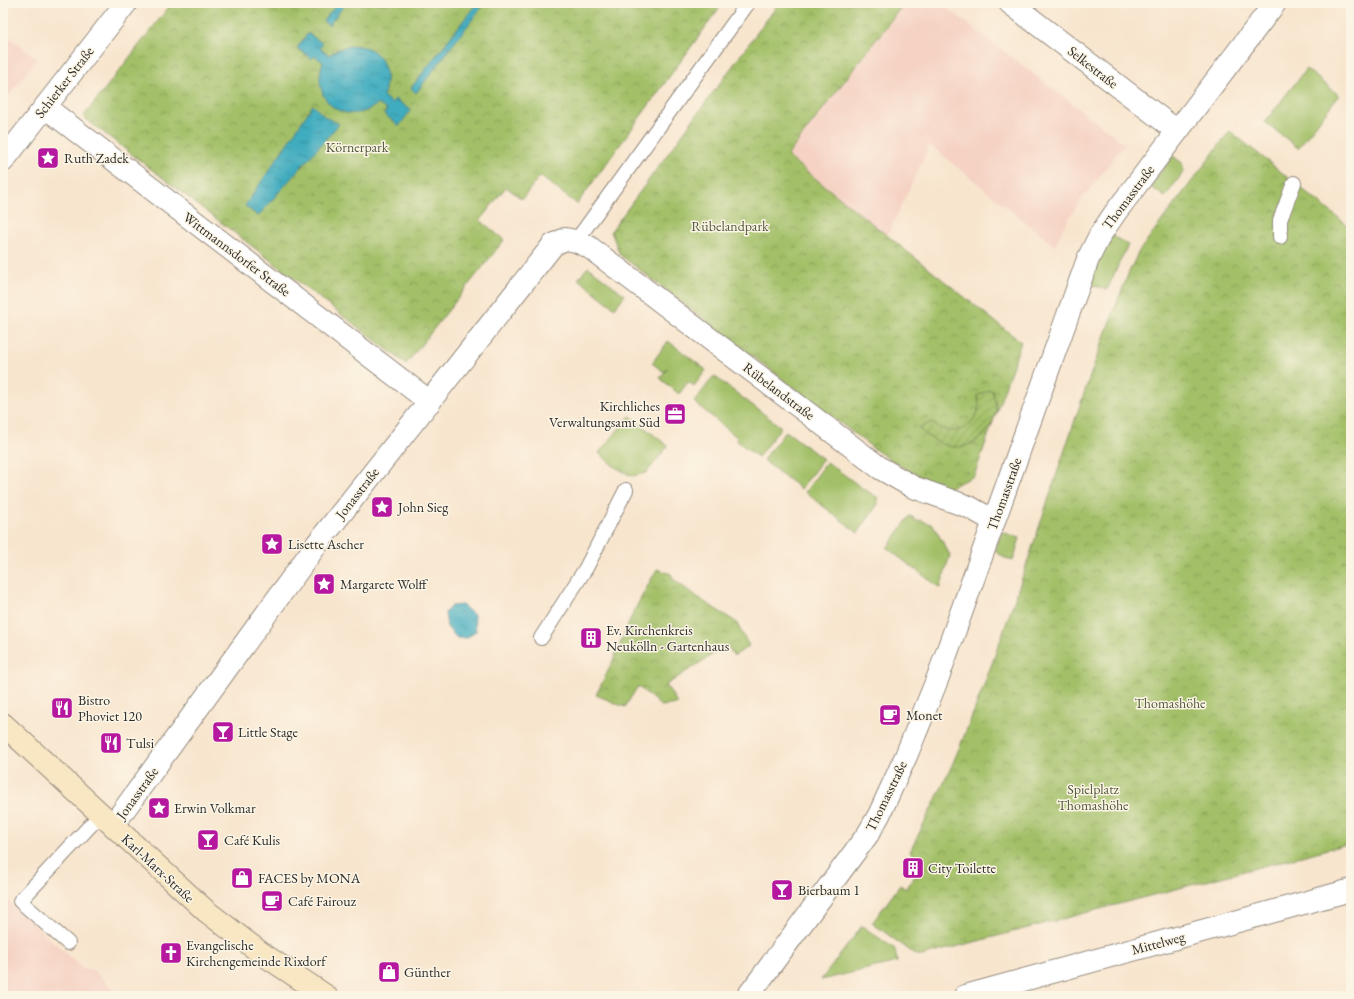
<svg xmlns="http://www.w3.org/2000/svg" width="1354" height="999" font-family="'EB Garamond',serif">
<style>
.built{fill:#f5d2c3}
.grass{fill:#a3c067;stroke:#677649}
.park{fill:url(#park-crowns);stroke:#677649}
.garden{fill:url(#garden-furrows);stroke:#677649}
.water{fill:url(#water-ripples);stroke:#366c75}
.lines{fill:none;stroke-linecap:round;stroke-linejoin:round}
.lane-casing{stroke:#92887c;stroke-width:16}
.street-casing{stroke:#92887c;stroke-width:24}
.secondary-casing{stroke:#92887c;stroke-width:24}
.lane{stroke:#fff;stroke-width:14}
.street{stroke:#fff;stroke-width:22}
.secondary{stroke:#f9e7c3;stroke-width:22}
.labels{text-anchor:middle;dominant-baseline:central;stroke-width:3;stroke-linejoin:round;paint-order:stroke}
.street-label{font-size:14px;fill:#2b2b2b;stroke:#fcf5e5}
.park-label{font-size:14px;fill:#4f583d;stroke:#fcf5e5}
.poi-label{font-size:14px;fill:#2b2b2b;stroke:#fcf5e5;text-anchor:start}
</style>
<defs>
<pattern id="park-crowns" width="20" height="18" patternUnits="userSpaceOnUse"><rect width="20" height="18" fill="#a3c067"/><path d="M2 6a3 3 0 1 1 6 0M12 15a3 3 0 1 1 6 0" fill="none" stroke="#859c55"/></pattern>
<pattern id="garden-furrows" width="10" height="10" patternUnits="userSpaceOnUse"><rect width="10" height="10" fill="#a3c067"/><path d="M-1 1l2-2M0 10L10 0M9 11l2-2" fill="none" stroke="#859c55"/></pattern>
<pattern id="water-ripples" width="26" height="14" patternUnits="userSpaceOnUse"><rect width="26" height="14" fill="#40acbf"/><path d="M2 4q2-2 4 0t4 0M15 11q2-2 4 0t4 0" fill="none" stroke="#368c9b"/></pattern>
</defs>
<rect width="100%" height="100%" fill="#fcf5e5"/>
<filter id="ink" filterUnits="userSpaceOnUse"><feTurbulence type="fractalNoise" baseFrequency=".025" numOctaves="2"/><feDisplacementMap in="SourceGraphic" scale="8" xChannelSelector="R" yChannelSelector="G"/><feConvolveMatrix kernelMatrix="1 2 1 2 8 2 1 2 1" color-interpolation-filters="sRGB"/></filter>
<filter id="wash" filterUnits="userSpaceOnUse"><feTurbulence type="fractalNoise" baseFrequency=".012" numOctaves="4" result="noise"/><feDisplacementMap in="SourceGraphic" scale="16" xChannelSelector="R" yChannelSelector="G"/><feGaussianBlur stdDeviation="0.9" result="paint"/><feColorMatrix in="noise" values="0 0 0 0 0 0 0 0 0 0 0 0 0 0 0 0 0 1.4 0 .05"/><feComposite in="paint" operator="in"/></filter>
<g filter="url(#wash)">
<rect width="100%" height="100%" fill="#f8e5ce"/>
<!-- built -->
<g class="built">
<path d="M 904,3 L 941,3 L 1125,144 L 1081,200 L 1064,226 L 1055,246 L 930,145 L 887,236 L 787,156 Z"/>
<path d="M 3,32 L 37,59 L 3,103 Z"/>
<path d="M 3,896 L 82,968 L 93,970 L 121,996 L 8,996 L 3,993 Z"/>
</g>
<!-- grass -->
<g class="grass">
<path d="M 1306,69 L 1339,95 L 1298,148 L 1265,122 Z"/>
<path d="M 1173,156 L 1182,163 L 1184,171 L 1165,197 L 1152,188 L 1151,185 Z"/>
<path d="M 1113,236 L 1128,245 L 1120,261 L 1107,290 L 1093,285 L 1091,282 L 1099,260 L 1111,237 Z"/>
<path d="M 588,267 L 625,295 L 615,308 L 578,279 Z"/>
<path d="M 668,341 L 706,370 L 694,386 L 688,382 L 679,394 L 660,378 L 668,368 L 664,372 L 652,363 Z"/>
<path d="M 714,376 L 781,427 L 758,457 L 737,441 L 738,438 L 694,402 Z"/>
<path d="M 630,416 L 668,446 L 646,473 L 632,476 L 615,467 L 599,453 Z"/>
<path d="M 786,431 L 823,459 L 801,489 L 763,460 Z"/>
<path d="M 827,462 L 862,488 L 877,497 L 878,504 L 858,533 L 805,492 Z"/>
<path d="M 910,516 L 914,518 L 914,520 L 918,521 L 920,520 L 933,525 L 950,555 L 940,588 L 887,548 Z"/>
<path d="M 1002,532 L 1020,538 L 1013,561 L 1003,557 L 995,551 Z"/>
<path d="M 862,926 L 895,949 L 897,962 L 821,980 Z"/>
</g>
<!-- park -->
<g class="park">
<path d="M 172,3 L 723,3 L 577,204 L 540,176 L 522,199 L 506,187 L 480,220 L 504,240 L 406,364 L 83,117 Z"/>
<path d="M 779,3 L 904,3 L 787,156 L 1021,342 L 974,476 L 948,488 C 920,478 896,465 873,448 L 620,255 L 611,231 Z"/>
<path d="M 1230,131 L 1351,228 L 1351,843 L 921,956 L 916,955 L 872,923 L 900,885 L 906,889 L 925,862 L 910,852 C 926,818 944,785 958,751 C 1023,594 1066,429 1129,272 L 1138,253 L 1151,235 Z"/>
<path d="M 657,569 L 671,574 L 674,580 L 703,601 L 736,622 L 749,646 L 734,656 L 727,645 L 666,685 L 678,704 L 661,706 L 638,686 L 625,707 L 596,695 L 612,663 L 635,609 Z"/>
</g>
<!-- garden -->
<path class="garden" d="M 991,389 C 994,395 996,402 996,409 C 995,428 976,447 957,447 C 942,447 930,438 919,429 L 931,422 C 944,433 962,435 973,420 C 976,416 979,411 979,405 C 979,403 978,399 977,396 Z"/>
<!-- water -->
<g class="water">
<path d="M 338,3 L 346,3 L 329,25 L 323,21 Z"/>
<path d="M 477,3 L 485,3 L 416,93 L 411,88 Z"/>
<path d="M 308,33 L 323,44 L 320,48 L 329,55 C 363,31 397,57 383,96 L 392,103 L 395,99 L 411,110 L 399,126 L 384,114 L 387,110 L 378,104 C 371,108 366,112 358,113 C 328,117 313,88 323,62 L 315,56 L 312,59 L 297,48 Z"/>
<path d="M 313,105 L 325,117 L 339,124 L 258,216 L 245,206 Z"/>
<path d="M 462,605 L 474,615 L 476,631 L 467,638 L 457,638 L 447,627 L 445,613 L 451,606 Z"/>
</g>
</g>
<g filter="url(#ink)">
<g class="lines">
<!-- lane casing -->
<g class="lane-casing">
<g id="lane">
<path d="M 1280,237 L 1280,220 L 1294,183"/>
<path d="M 576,241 L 748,3"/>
<path d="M 541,638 L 586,568 L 626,490"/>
<path d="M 68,943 L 20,901 L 101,814"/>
</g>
</g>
<!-- street casing -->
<g class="street-casing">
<g id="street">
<path d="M 1010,3 L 1177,131"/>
<path d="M 45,107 L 430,402"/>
<path d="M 3,161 L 126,3"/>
<path d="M 113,825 L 317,544 L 553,245 L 565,239 L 576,241 L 589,247 L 880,468 L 913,487 L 969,507 L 994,521"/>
<path d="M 748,996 L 868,834 L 879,815 L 906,756 L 937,680 L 1088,259 L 1100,235 L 1115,213 L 1275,3"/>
<path d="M 965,996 L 1351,890"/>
</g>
</g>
<!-- secondary casing -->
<g class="secondary-casing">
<path id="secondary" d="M 3,724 L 206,911 L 261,953 L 326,996"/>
</g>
<!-- lane -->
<use href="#lane" class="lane"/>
<!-- street -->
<use href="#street" class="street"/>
<!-- secondary -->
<use href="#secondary" class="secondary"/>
</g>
</g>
<!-- icons -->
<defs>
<g id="sight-square" transform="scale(1.15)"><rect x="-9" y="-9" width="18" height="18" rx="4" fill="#b5179e" stroke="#fcf5e5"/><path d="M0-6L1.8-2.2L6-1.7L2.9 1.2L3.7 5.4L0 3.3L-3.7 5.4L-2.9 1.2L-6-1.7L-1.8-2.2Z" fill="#fff"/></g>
<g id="office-square" transform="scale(1.15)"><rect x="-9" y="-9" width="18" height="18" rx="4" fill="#b5179e" stroke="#fcf5e5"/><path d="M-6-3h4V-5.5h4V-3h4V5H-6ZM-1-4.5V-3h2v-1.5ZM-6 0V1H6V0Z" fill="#fff"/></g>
<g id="building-square" transform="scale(1.15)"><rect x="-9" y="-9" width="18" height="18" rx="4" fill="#b5179e" stroke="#fcf5e5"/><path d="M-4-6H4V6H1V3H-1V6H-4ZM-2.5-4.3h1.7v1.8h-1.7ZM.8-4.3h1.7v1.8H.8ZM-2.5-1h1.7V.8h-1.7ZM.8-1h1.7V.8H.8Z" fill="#fff"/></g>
<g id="restaurant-square" transform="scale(1.15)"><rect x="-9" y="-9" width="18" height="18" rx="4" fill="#b5179e" stroke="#fcf5e5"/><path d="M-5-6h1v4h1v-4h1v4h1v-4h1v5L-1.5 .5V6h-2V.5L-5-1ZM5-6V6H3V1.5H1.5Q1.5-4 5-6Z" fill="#fff"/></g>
<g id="cafe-square" transform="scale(1.15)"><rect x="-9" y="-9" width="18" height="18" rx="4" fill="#b5179e" stroke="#fcf5e5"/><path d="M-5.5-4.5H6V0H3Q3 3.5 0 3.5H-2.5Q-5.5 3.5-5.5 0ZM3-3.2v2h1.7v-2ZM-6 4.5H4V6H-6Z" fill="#fff"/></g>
<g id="bar-square" transform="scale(1.15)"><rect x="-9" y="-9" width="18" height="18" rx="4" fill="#b5179e" stroke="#fcf5e5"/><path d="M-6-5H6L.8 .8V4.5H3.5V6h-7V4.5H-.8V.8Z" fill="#fff"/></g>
<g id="shop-square" transform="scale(1.15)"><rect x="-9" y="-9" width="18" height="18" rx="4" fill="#b5179e" stroke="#fcf5e5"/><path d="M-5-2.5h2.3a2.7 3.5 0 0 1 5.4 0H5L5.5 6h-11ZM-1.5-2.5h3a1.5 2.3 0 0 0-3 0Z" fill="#fff"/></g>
<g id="church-square" transform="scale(1.15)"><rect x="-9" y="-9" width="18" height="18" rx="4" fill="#b5179e" stroke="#fcf5e5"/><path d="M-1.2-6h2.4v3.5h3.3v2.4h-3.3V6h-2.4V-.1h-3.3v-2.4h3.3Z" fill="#fff"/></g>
</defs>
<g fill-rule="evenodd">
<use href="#sight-square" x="48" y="158"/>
<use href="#office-square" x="675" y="414"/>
<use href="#sight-square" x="382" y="507"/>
<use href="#sight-square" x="272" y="544"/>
<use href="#sight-square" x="324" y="584"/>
<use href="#building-square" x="591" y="638"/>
<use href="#restaurant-square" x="62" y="708"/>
<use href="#cafe-square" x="890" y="715"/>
<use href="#bar-square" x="223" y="732"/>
<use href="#restaurant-square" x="111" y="743"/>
<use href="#sight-square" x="159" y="808"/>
<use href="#bar-square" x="208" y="840"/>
<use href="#building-square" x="913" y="868"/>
<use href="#shop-square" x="242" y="878"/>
<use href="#bar-square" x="782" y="890"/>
<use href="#cafe-square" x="272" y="901"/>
<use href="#church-square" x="171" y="953"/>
<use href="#shop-square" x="389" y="972"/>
</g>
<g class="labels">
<!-- street labels -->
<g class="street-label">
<text transform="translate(1093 67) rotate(38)">Selkestraße</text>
<text transform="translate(64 82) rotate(-52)">Schierker Straße</text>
<text transform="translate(1128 197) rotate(-53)">Thomasstraße</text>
<text transform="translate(237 254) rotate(37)">Wittmannsdorfer Straße</text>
<text transform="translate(779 391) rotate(37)">Rübelandstraße</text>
<text transform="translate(357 493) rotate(-52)">Jonasstraße</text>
<text transform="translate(1004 494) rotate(-70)">Thomasstraße</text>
<text transform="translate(137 793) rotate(-54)">Jonasstraße</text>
<text transform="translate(886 796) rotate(-64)">Thomasstraße</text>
<text transform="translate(158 868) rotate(43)">Karl-Marx-Straße</text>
<text transform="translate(1158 943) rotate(-15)">Mittelweg</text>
</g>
<!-- park labels -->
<g class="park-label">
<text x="357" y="147">Körnerpark</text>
<text x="730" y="226">Rübelandpark</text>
<text x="1170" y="703">Thomashöhe</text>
<text x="1093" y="789">Spielplatz<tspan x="1093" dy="16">Thomashöhe</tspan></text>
</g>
<!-- poi labels -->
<g class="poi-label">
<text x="64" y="158">Ruth Zadek</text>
<text x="660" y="406" text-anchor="end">Kirchliches<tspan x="660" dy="16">Verwaltungsamt Süd</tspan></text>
<text x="398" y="507">John Sieg</text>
<text x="288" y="544">Lisette Ascher</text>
<text x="340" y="584">Margarete Wolff</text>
<text x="606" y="630">Ev. Kirchenkreis<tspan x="606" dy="16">Neukölln - Gartenhaus</tspan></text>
<text x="78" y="700">Bistro<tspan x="78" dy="16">Phoviet 120</tspan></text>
<text x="906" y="715">Monet</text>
<text x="238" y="732">Little Stage</text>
<text x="126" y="743">Tulsi</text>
<text x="174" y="808">Erwin Volkmar</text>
<text x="224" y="840">Café Kulis</text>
<text x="928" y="868">City Toilette</text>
<text x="258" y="878">FACES by MONA</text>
<text x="798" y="890">Bierbaum 1</text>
<text x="288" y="901">Café Fairouz</text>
<text x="186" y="945">Evangelische<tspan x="186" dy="16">Kirchengemeinde Rixdorf</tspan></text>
<text x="404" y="972">Günther</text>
</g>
</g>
<!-- margin -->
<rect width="1354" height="999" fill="none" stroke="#fcf5e5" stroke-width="16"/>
</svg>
